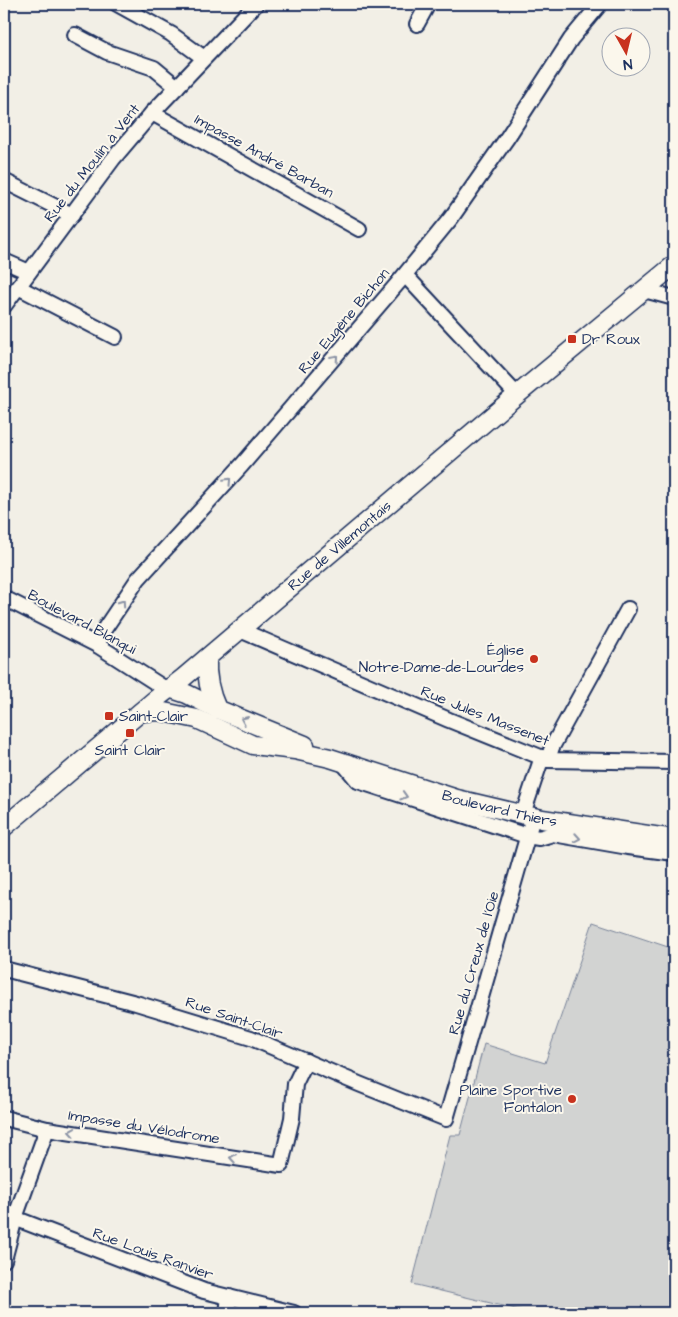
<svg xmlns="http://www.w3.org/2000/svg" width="678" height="1317" font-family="'Architects Daughter',sans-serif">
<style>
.green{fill:#d2d3d2;stroke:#768198}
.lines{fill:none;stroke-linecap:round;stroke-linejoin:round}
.minor-casing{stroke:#1b2f5e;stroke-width:18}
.major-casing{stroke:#1b2f5e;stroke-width:21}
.minor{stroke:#fbf7ec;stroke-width:14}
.major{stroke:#fbf7ec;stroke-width:18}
.oneway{stroke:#8b93a5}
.poi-dot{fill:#c8321e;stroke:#fbf7ec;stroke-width:2}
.labels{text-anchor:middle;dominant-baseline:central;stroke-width:4;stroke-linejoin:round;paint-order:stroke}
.street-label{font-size:15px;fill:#1b2f5e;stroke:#fbf7ec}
.poi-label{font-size:15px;fill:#1b2f5e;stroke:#fbf7ec;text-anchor:start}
</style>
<rect width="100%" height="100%" fill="#f2efe6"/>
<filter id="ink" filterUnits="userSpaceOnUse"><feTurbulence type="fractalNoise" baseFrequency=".02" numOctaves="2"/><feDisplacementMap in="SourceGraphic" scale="10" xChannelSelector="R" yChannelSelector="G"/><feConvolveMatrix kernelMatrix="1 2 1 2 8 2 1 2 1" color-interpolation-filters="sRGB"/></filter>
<g filter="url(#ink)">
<!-- green -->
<path class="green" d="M 593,922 L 674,949 L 674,1313 L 532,1313 L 412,1284 L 450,1135 L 460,1135 L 484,1044 L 545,1063 Z"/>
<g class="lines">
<!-- minor casing -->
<g class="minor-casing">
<g id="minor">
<path d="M 117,4 L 171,34 L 204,58"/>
<path d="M 417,24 L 428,4"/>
<path d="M 75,35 L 107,52 L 154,68 L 177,87"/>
<path d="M 152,113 L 359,229"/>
<path d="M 4,181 L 72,215"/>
<path d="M 4,261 L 29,272"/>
<path d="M 405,275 L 517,395"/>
<path d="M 18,287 L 115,337"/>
<path d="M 644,290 L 674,298"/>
<path d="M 4,306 L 113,159 L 152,113 L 256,4"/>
<path d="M 4,598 L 97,645 L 164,688 L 169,688"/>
<path d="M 240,630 L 449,720 L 548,760 L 674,762"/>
<path d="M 97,645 L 103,631 L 138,579 L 242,465 L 398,283 L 451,218 L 507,138 L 571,39 L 600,4"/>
<path d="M 548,760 L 552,747 L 628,609"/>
<path d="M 343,763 L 358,781 L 527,836 L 539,838 L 553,834 L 628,847 L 674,853"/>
<path d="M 523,814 L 542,757"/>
<path d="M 4,969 L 136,1003 L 251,1038 L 359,1084 L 446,1119 L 533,817"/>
<path d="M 4,1118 L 47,1129 L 281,1165 L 292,1118 L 295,1084 L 306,1061"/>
<path d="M 4,1214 L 204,1291 L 294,1313"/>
<path d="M 4,1260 L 15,1218 L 47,1129"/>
<path d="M 227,1313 L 229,1297"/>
</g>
</g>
<!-- major casing -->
<g class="major-casing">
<g id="major">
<path d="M 207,658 C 206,677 209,692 217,709"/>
<path d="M 169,688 L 187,694 L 217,709 L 305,745"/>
<path id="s1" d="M 141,712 L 159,711 L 197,719 L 253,745 L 295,750 L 330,758 L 457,799 L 542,819 L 674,839"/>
<path id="s2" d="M 4,827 L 156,699 L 183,678 L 512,399 L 674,265"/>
</g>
</g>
<!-- minor -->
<use href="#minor" class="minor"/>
<!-- major -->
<use href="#major" class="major"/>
</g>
<!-- one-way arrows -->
<defs><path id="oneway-chevron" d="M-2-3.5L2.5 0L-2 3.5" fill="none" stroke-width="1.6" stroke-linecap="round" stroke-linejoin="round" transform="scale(1.25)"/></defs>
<g class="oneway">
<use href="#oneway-chevron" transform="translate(335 358) rotate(-49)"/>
<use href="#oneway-chevron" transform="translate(228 481) rotate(-47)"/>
<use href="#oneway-chevron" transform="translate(122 603) rotate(-55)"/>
<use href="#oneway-chevron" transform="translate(244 720) rotate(-157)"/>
<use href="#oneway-chevron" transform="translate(404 796) rotate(17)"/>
<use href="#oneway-chevron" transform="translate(577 838) rotate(10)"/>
<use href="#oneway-chevron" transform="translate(72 1132) rotate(-171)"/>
<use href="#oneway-chevron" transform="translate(233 1158) rotate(-171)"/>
</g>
</g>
<!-- markers -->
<g class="poi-dot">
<rect x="567" y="334" width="10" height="10" rx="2.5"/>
<circle cx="534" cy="659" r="5"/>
<rect x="104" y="711" width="10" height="10" rx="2.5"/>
<rect x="125" y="728" width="10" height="10" rx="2.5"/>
<circle cx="572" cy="1099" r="5"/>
</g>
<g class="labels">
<!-- street labels -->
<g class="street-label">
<text transform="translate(264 156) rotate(29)">Impasse André Barban</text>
<text transform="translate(92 163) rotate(-52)">Rue du Moulin à Vent</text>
<text transform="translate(344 321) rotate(-50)">Rue Eugène Bichon</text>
<text stroke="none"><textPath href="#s2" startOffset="438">Rue de Villemontais</textPath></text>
<text transform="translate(82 622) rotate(28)">Boulevard Blanqui</text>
<text transform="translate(485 716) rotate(22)">Rue Jules Massenet</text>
<text stroke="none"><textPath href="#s1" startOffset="374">Boulevard Thiers</textPath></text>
<text transform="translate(474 963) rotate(-74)">Rue du Creux de l'Oie</text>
<text transform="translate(234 1018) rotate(19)">Rue Saint-Clair</text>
<text transform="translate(144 1127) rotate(9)">Impasse du Vélodrome</text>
<text transform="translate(153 1254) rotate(20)">Rue Louis Ranvier</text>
</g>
<!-- poi labels -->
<g class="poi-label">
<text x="582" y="339">Dr Roux</text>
<text x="524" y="650" text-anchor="end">Église<tspan x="524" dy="17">Notre-Dame-de-Lourdes</tspan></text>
<text x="119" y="716">Saint-Clair</text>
<text x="130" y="750" text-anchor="middle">Saint Clair</text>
<text x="562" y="1090" text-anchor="end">Plaine Sportive<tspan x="562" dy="17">Fontalon</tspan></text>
</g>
</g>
<!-- margin -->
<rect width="678" height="1317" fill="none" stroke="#fbf7ec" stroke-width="20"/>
<rect x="10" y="10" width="658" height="1297" fill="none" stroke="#1b2f5e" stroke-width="2" filter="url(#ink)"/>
<!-- north arrow -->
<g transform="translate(626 52) rotate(172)"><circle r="24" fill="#fbf7ec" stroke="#a1a7b3"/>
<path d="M0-4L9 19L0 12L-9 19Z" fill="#c8321e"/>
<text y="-8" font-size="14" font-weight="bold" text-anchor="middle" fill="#1b2f5e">N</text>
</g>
</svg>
